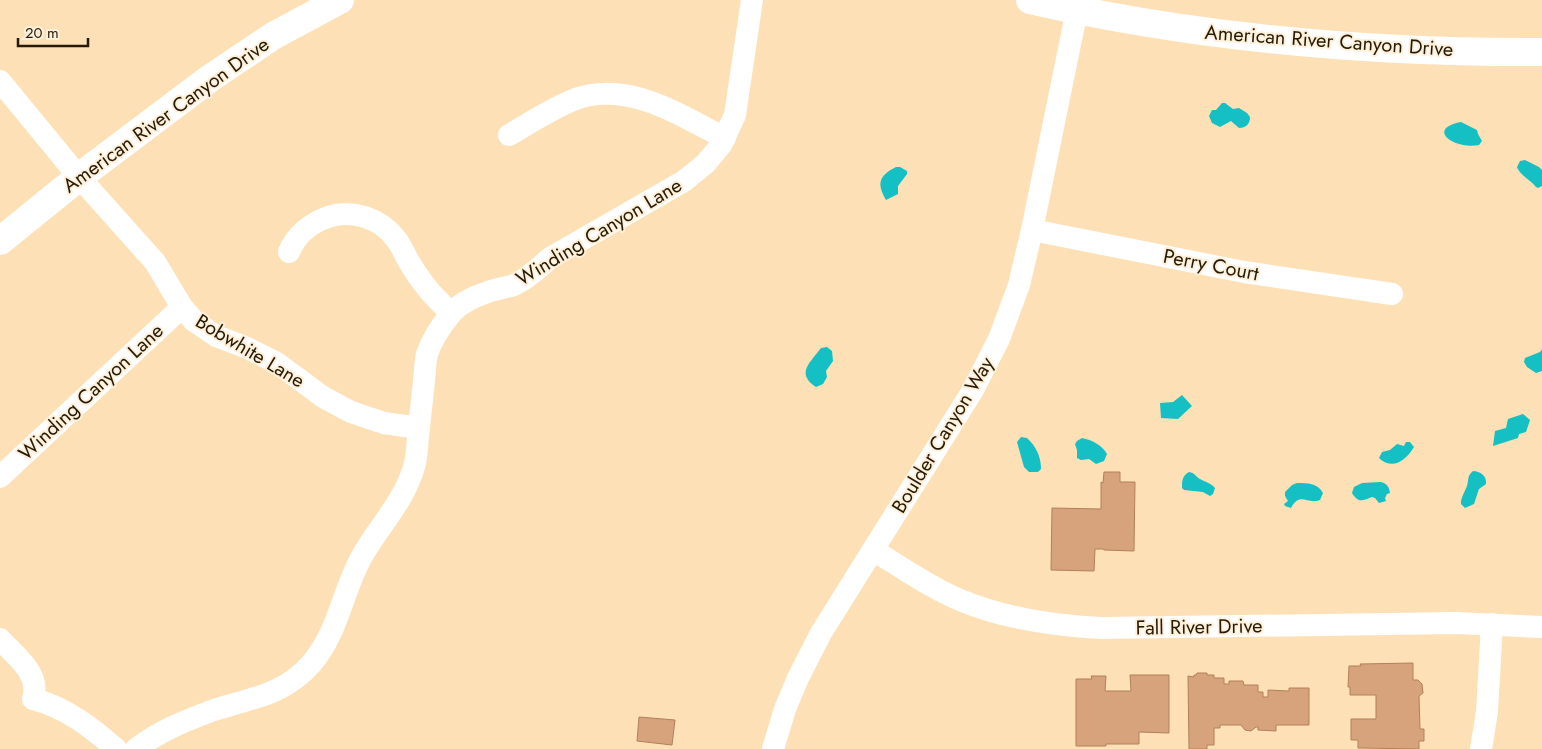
<svg xmlns="http://www.w3.org/2000/svg" width="1542" height="749" font-family="Jost,sans-serif">
<style>
.water{fill:#14c0c3}
.building{fill:#d7a37d;stroke:#b1805b}
.lines{fill:none;stroke-linecap:round;stroke-linejoin:round}
.minor{stroke:#fff;stroke-width:22}
.major{stroke:#fff;stroke-width:28}
.labels{text-anchor:middle;dominant-baseline:central;stroke-width:4;stroke-linejoin:round;paint-order:stroke}
.street-label{font-size:20px;fill:#271a05;stroke:#fff0db}
</style>
<rect width="100%" height="100%" fill="#fde0b5"/>
<!-- water -->
<g class="water">
<path d="M 1222,103 L 1225,103 L 1233,109 L 1239,108 L 1247,113 L 1250,117 C 1250,124 1246,128 1239,128 L 1231,121 L 1220,127 L 1212,123 L 1209,116 L 1212,110 L 1216,110 Z"/>
<path d="M 1461,122 L 1477,130 L 1478,134 L 1482,141 L 1479,145 C 1455,150 1425,129 1461,122 Z"/>
<path d="M 1525,160 L 1539,167 L 1542,170 L 1542,186 L 1538,188 L 1536,187 C 1530,180 1519,174 1517,167 L 1520,161 Z"/>
<path d="M 896,167 L 900,167 L 907,171 L 907,174 L 898,186 L 898,194 L 886,200 C 877,184 878,176 896,167 Z"/>
<path d="M 827,347 L 832,351 L 833,361 L 826,371 L 827,377 L 823,384 L 816,387 C 795,373 811,362 821,348 Z"/>
<path d="M 1542,349 L 1542,371 L 1536,373 L 1527,367 L 1524,362 L 1525,358 L 1540,352 Z"/>
<path d="M 1182,395 L 1192,406 L 1178,419 L 1161,418 L 1160,403 L 1173,402 Z"/>
<path d="M 1523,414 L 1530,420 L 1526,432 L 1519,434 L 1518,438 L 1493,446 L 1495,431 L 1506,428 L 1508,419 Z"/>
<path d="M 1021,437 L 1027,438 C 1036,446 1041,457 1041,469 L 1038,472 L 1029,472 L 1024,467 L 1017,442 Z"/>
<path d="M 1082,438 C 1092,440 1102,445 1107,454 L 1104,461 L 1096,464 L 1089,459 L 1081,460 L 1077,458 L 1077,450 L 1075,444 L 1077,441 Z"/>
<path d="M 1406,442 L 1410,442 L 1414,447 C 1406,460 1393,471 1379,458 L 1382,452 L 1390,450 L 1397,444 L 1404,446 Z"/>
<path d="M 1473,471 C 1480,471 1487,476 1486,484 L 1479,489 L 1474,504 L 1465,508 L 1461,504 L 1461,501 C 1462,496 1465,491 1467,486 C 1469,479 1467,476 1473,471 Z"/>
<path d="M 1189,472 C 1195,473 1195,476 1200,479 C 1205,482 1211,483 1215,488 L 1213,494 L 1210,496 L 1203,492 L 1184,490 L 1182,488 C 1182,481 1182,476 1189,472 Z"/>
<path d="M 1381,482 C 1387,484 1389,486 1390,493 L 1387,494 L 1385,498 L 1386,501 L 1379,503 L 1375,498 L 1372,497 C 1363,500 1359,504 1352,493 L 1354,487 L 1362,483 Z"/>
<path d="M 1297,483 C 1307,483 1318,483 1323,493 L 1320,500 C 1307,505 1300,491 1291,508 L 1285,506 L 1284,504 L 1288,501 L 1285,496 L 1285,492 L 1292,485 Z"/>
</g>
<!-- building -->
<g class="building">
<path d="M 1104,472 L 1120,472 L 1120,482 L 1135,482 L 1134,551 L 1104,550 L 1103,549 L 1095,549 L 1094,571 L 1051,570 L 1052,508 L 1101,509 L 1101,482 L 1103,483 Z"/>
<path d="M 1413,663 L 1413,680 L 1418,680 L 1422,684 L 1423,693 L 1419,696 L 1420,729 L 1424,729 L 1424,741 L 1419,741 L 1419,749 L 1358,748 L 1358,740 L 1351,740 L 1351,719 L 1376,719 L 1376,695 L 1350,695 L 1350,687 L 1348,687 L 1349,666 L 1361,666 L 1360,664 Z"/>
<path d="M 1197,673 L 1207,673 L 1207,675 L 1214,675 L 1214,678 L 1224,678 L 1224,684 L 1229,684 L 1229,681 L 1243,681 L 1244,685 L 1258,685 L 1258,692 L 1263,692 L 1263,697 L 1268,697 L 1268,690 L 1289,691 L 1289,688 L 1309,688 L 1309,725 L 1276,725 L 1276,731 L 1258,730 L 1258,727 L 1256,727 L 1251,731 L 1245,730 L 1241,725 L 1220,725 L 1220,728 L 1214,728 L 1214,745 L 1207,745 L 1207,749 L 1189,749 L 1188,676 L 1194,677 L 1194,675 L 1196,675 Z"/>
<path d="M 1130,675 L 1169,675 L 1169,733 L 1139,732 L 1139,744 L 1106,744 L 1106,746 L 1076,746 L 1076,679 L 1092,679 L 1091,676 L 1106,676 L 1105,691 L 1131,691 Z"/>
<path d="M 639,717 L 675,720 L 672,745 L 637,741 Z"/>
</g>
<g class="lines">
<!-- minor -->
<g class="minor">
<path d="M 0,81 L 79,177 L 155,262 L 182,307 L 194,321 L 216,336 L 245,347 L 277,363 L 323,397 L 351,412 L 384,423 L 419,428"/>
<path d="M 509,135 C 530,123 551,109 573,100 C 627,79 679,115 725,138"/>
<path d="M 1032,230 L 1244,272 L 1392,294"/>
<path d="M 289,252 C 296,235 311,223 328,217 C 353,209 380,218 396,239 C 401,245 404,253 408,260 C 413,269 420,279 427,288 C 434,297 443,305 451,313"/>
<path d="M 0,477 L 182,307"/>
<path d="M 873,550 C 901,567 929,587 960,600 C 1006,619 1053,626 1102,628 L 1456,623 L 1542,627"/>
<path d="M 0,639 C 16,657 41,673 33,699 C 65,707 91,727 116,749"/>
<path d="M 136,749 C 159,731 187,720 214,710 C 251,698 284,695 311,664 C 338,633 342,593 361,558 C 378,527 404,502 414,467 C 417,458 417,447 418,437 C 420,418 422,399 424,381 C 425,372 425,363 427,354 C 432,340 440,327 450,315 C 458,304 475,296 488,292 C 496,289 505,288 514,285 C 527,279 539,268 550,258 L 684,181 L 705,164 L 721,145 L 735,115 L 752,0"/>
<path d="M 773,749 L 785,709 L 798,678 L 821,633 L 973,390 L 999,339 L 1019,285 L 1032,230 L 1077,10"/>
<path d="M 1481,749 L 1487,712 L 1492,624"/>
</g>
<!-- major -->
<g class="major">
<path d="M 1030,0 C 1198,38 1370,53 1542,52"/>
<path d="M 0,241 L 79,177 L 209,79 L 273,36 L 340,0"/>
</g>
</g>
<g class="labels">
<!-- street labels -->
<g class="street-label">
<text transform="translate(1329 41) rotate(4)">American River Canyon Drive</text>
<text transform="translate(166 115) rotate(-36)">American River Canyon Drive</text>
<text transform="translate(599 232) rotate(-31)">Winding Canyon Lane</text>
<text transform="translate(1211 265) rotate(11)">Perry Court</text>
<text transform="translate(250 351) rotate(31)">Bobwhite Lane</text>
<text transform="translate(91 392) rotate(-43)">Winding Canyon Lane</text>
<text transform="translate(943 435) rotate(-59)">Boulder Canyon Way</text>
<text transform="translate(1199 627) rotate(-1)">Fall River Drive</text>
</g>
</g>
<!-- scale -->
<path d="M18 38v8h70v-8" fill="none" stroke="#271a05" stroke-width="2.5"/>
<text x="25" y="38" font-size="15" fill="#271a05" stroke="#fff0db" stroke-width="4" paint-order="stroke">20 m</text>
</svg>
